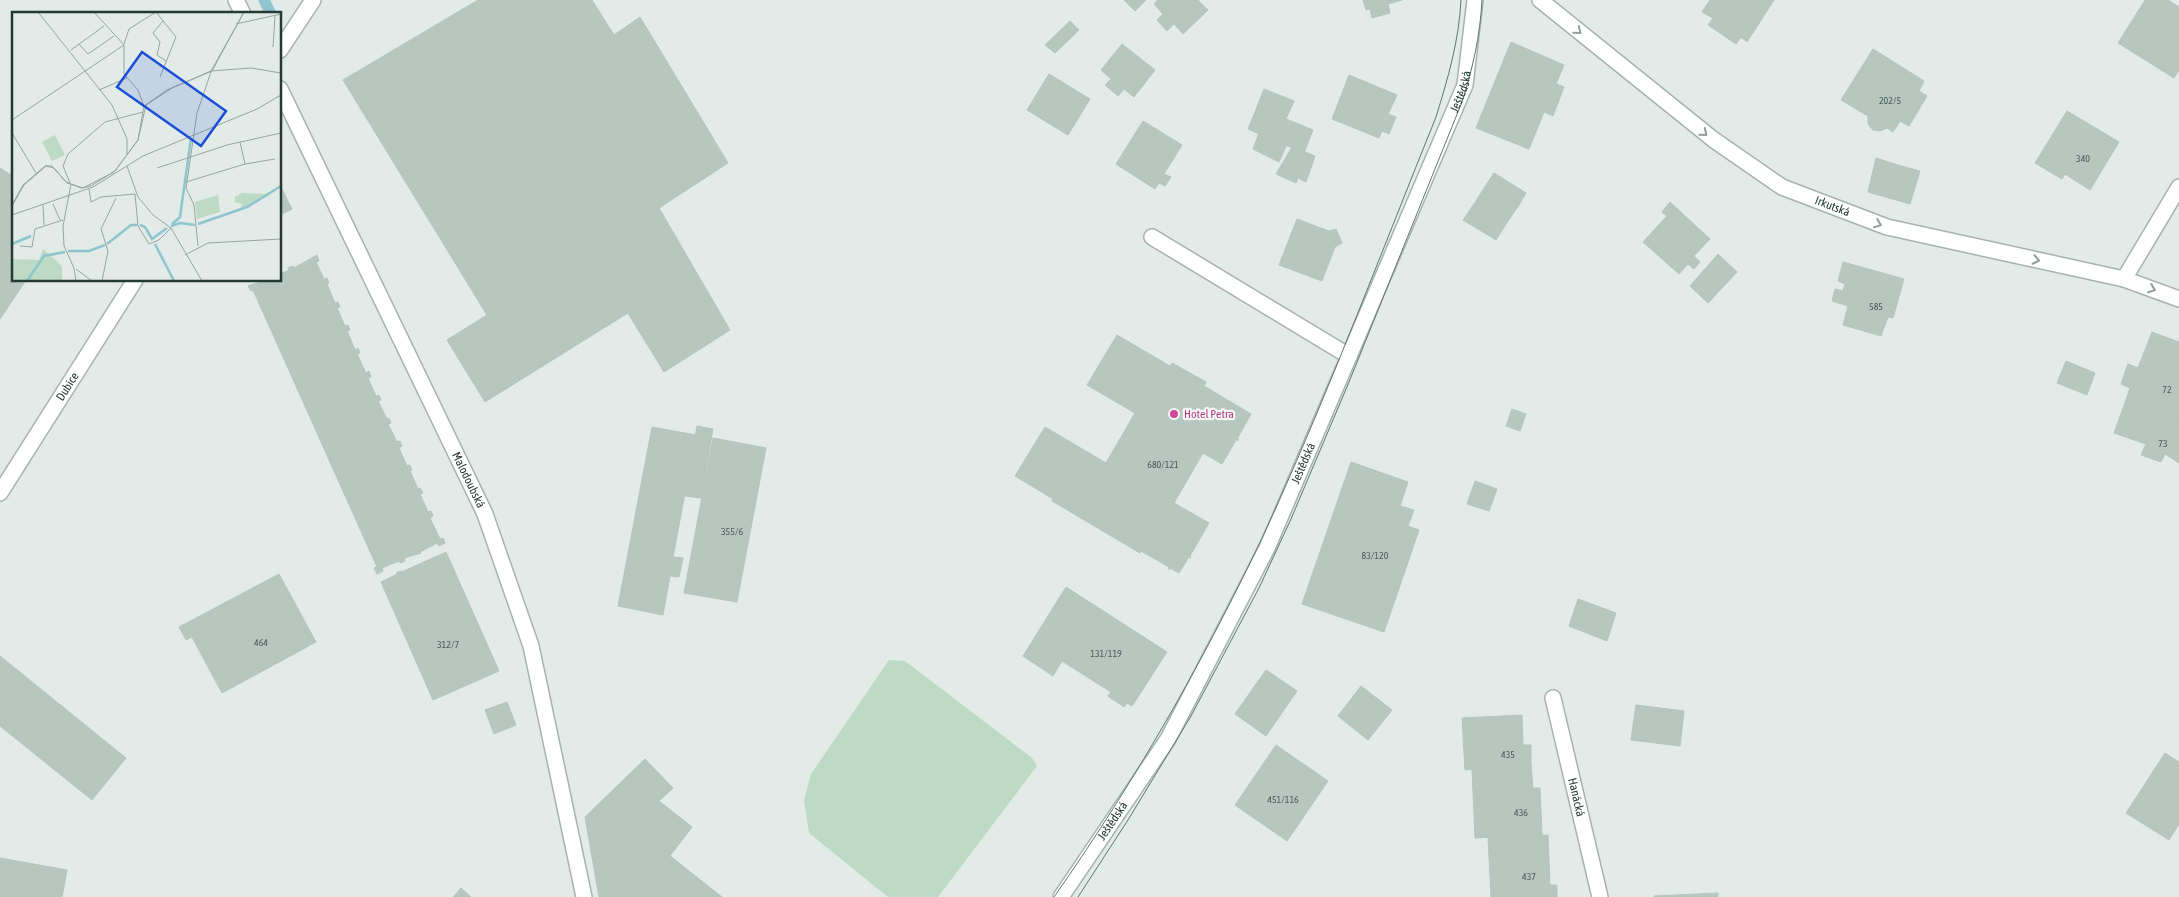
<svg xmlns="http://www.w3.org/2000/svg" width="2179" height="897" font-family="'Asap Condensed',sans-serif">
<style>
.green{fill:#bddbc4}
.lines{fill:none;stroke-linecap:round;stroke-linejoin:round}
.stream{stroke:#8fc5cc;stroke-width:11}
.building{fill:#b8c6c0;stroke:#b5c4bd}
.minor-casing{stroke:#a5b3ae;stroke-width:18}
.tertiary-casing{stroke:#a5b3ae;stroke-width:18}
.minor{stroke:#fff;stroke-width:15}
.tertiary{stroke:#fff;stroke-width:15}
.tram{stroke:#5e766f;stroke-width:1}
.oneway{stroke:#929d9a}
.hotel-dot{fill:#d1479c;stroke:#f3f8f5;stroke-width:2}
.labels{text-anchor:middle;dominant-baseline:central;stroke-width:4.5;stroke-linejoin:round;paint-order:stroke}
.number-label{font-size:10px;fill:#495e57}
.street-label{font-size:12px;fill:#243b34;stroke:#f3f8f5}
.hotel-label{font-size:12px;fill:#b23c85;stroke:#f3f8f5;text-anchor:start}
.inset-river{fill:none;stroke:#8fc5cc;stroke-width:2.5}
.inset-road{fill:none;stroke:#96a59f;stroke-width:1}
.view{fill:#1d4ed8;fill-opacity:0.15;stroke:#1d4ed8;stroke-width:2.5}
.inset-edge{fill:none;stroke:#243b34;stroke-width:2.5}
</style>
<rect width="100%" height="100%" fill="#e2ebe7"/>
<!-- green -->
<path class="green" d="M 889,660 L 905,661 L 1032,758 L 1037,766 L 938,897 L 888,897 L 809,833 L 804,800 L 811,774 Z"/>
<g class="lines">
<!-- stream -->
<path class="stream" d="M 264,0 L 271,14"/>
</g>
<!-- building -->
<g class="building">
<path d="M 478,0 L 592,0 L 614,35 L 640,17 L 728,163 L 659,208 L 639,219 L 553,73 L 501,106 L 628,313 L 485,402 L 447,340 L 487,315 L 343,80 Z"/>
<path d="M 1124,0 L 1146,0 L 1135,11 Z"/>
<path d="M 1158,0 L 1198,0 L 1208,10 L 1183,34 L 1174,24 L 1167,31 L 1157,20 L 1163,14 L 1154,4 Z"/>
<path d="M 1363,0 L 1402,0 L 1388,4 L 1390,13 L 1372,18 L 1370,9 L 1366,10 Z"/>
<path d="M 1710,0 L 1774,0 L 1747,42 L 1741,37 L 1736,44 L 1708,25 L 1713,18 L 1702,12 Z"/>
<path d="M 2145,0 L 2168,0 L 2179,7 L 2179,70 L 2174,78 L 2118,43 Z"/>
<path d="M 1070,21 L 1079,30 L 1055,53 L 1045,45 Z"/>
<path d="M 1511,42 L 1564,65 L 1556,84 L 1564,87 L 1553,116 L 1544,112 L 1529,149 L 1476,128 Z"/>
<path d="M 1122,44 L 1155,70 L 1134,97 L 1124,89 L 1118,96 L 1105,85 L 1111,79 L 1101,70 Z"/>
<path d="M 1873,49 L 1924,81 L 1919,91 L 1927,96 L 1909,126 L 1900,121 L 1893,132 L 1887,128 L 1880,131 L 1873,130 L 1868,124 L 1868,116 L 1841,100 Z"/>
<path d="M 553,73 L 639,219 L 659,208 L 730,330 L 664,372 L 501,106 Z"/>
<path d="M 1049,74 L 1090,99 L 1068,135 L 1027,110 Z"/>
<path d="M 1349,75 L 1397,95 L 1388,114 L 1396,117 L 1389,134 L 1382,131 L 1379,138 L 1332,119 Z"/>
<path d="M 1264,89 L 1294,101 L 1286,119 L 1257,107 Z"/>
<path d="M 1257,107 L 1313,130 L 1304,153 L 1248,129 Z"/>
<path d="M 2067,111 L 2119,142 L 2090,190 L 2065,174 L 2062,179 L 2035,163 Z"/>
<path d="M 1143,121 L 1182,145 L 1164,174 L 1171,177 L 1165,186 L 1159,183 L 1155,189 L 1116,164 Z"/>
<path d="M 1259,133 L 1287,144 L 1279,162 L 1253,149 Z"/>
<path d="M 1292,147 L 1315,156 L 1306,182 L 1298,178 L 1296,183 L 1276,174 Z"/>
<path d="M 1876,158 L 1898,165 L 1889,198 L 1868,192 Z"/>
<path d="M 1898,165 L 1920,171 L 1910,204 L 1889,198 Z"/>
<path d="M 0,168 L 14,177 L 14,280 L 26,280 L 0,319 Z"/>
<path d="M 1494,173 L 1526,193 L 1519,205 L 1486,185 Z"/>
<path d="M 280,185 L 292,209 L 280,215 Z"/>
<path d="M 1486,185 L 1519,205 L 1508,221 L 1476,201 Z"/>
<path d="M 1476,201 L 1508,221 L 1496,240 L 1463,220 Z"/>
<path d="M 1670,202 L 1710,239 L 1694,256 L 1700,262 L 1694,269 L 1688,264 L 1679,274 L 1643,242 L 1667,216 L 1662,212 Z"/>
<path d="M 1297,219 L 1329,231 L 1336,229 L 1342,243 L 1335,247 L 1322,281 L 1279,265 Z"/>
<path d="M 1718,254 L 1737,272 L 1708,303 L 1690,286 Z"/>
<path d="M 317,255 L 319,261 L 316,262 L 324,279 L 327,278 L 329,283 L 327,284 L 335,303 L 338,302 L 340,307 L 337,308 L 345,326 L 348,325 L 350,330 L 347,331 L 355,350 L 358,348 L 360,353 L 357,354 L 366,373 L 369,371 L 371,377 L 368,378 L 376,396 L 379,395 L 381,400 L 378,401 L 387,419 L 389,418 L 391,423 L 388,424 L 397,442 L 400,441 L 402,446 L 399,448 L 407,466 L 410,465 L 412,470 L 410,471 L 418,489 L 420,488 L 423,493 L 420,494 L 428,512 L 431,511 L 433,516 L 430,518 L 440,539 L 443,538 L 445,543 L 439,546 L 437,543 L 420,552 L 421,553 L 404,558 L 405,561 L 400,563 L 399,561 L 382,568 L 383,571 L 377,574 L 374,568 L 377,567 L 253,290 L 251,291 L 248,286 L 267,280 L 280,280 L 280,274 L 289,270 L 288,268 L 293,266 L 294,268 Z"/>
<path d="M 1843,262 L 1904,279 L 1893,318 L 1888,317 L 1881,336 L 1843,325 L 1848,306 L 1832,301 L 1835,289 L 1843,291 L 1845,284 L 1838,281 Z"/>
<path d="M 2152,332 L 2179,342 L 2179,420 L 2126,400 L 2130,388 L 2121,384 L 2128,364 L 2138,368 Z"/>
<path d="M 1117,335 L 1170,366 L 1172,363 L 1206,382 L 1204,386 L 1251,414 L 1237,439 L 1239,440 L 1236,440 L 1222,464 L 1203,453 L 1174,503 L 1209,523 L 1190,556 L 1191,558 L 1189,557 L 1179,573 L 1170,568 L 1169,570 L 1169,567 L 1141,551 L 1140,553 L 1052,501 L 1053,499 L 1015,476 L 1045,427 L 1106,463 L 1135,413 L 1087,385 Z"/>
<path d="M 2066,361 L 2095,373 L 2087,395 L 2057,383 Z"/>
<path d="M 2126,400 L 2179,420 L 2179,463 L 2165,454 L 2161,462 L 2141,455 L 2146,444 L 2114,433 Z"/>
<path d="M 1512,409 L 1526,414 L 1520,431 L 1506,426 Z"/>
<path d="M 697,426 L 713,429 L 701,498 L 685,496 Z"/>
<path d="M 652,427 L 696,435 L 673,557 L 683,558 L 679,577 L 670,576 L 663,615 L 618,606 Z"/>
<path d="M 713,438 L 766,448 L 737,602 L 684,593 Z"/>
<path d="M 1351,462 L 1408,482 L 1400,506 L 1414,510 L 1408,526 L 1419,530 L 1384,632 L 1302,604 Z"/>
<path d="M 1475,481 L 1497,489 L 1489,511 L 1467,504 Z"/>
<path d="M 446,552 L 499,671 L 433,700 L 381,582 L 397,574 L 397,572 L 404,571 Z"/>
<path d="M 279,574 L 316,642 L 222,693 L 192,637 L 186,640 L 179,627 Z"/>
<path d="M 1066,587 L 1167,652 L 1132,706 L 1127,703 L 1124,707 L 1108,696 L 1111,692 L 1062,661 L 1053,676 L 1023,656 Z"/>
<path d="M 1578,599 L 1616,613 L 1607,641 L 1569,626 Z"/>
<path d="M 0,656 L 126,758 L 92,800 L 0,726 Z"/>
<path d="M 1266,670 L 1297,691 L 1266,736 L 1235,714 Z"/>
<path d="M 1361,686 L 1392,710 L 1368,740 L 1338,716 Z"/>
<path d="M 507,702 L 516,725 L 494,734 L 485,710 Z"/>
<path d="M 1636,705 L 1684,711 L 1680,746 L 1631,740 Z"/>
<path d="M 1522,715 L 1523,745 L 1531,745 L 1531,764 L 1465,770 L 1462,718 Z"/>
<path d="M 1276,745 L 1328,781 L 1287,841 L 1235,805 Z"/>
<path d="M 2165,753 L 2179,762 L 2179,824 L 2169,840 L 2126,813 Z"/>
<path d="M 645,759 L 673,788 L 659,801 L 692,827 L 670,856 L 722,897 L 599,897 L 585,817 Z"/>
<path d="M 1531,764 L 1533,788 L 1540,788 L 1542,835 L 1475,838 L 1472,769 Z"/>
<path d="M 1548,835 L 1550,885 L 1557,885 L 1557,897 L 1491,897 L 1488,837 Z"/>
<path d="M 0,858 L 67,870 L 62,897 L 0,897 Z"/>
<path d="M 461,888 L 471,897 L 453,897 Z"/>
<path d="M 1718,893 L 1718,897 L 1654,897 L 1654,896 Z"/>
</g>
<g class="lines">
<!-- minor casing -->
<g class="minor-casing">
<g id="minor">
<path d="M 236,0 L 243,14"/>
<path id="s1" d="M 1540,0 L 1714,140 L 1782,187 L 1887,227 L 2124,279 L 2179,299"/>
<path id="s2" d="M 280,89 L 485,514 L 531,646 L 584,897"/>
<path d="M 1152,237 L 1349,356"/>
<path d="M 2124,279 L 2179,187"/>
<path id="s3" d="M 1553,698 L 1600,897"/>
<path id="s4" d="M 1061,897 L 1168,739 L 1267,548 L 1465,85 L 1475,0"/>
</g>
</g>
<!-- tertiary casing -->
<g class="tertiary-casing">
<g id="tertiary">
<path d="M 280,50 L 313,0"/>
<path id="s5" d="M 0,493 L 135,280"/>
</g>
</g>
<!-- minor -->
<use href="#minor" class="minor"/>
<!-- tertiary -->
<use href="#tertiary" class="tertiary"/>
<!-- tram -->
<g class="tram">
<path d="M 1054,897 C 1139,776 1213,645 1275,510 C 1333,381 1383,248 1436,117 C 1448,78 1459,41 1461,0"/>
<path d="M 1078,897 L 1128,820 L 1191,716 L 1259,588 L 1291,519 L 1349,382 L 1462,102 C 1473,67 1480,37 1482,0"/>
</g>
</g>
<!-- one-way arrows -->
<defs><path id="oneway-chevron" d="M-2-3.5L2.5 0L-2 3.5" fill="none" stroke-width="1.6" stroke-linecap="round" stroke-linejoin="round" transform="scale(1.25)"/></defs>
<g class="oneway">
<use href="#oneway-chevron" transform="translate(1578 31) rotate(39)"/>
<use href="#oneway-chevron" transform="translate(1704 133) rotate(39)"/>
<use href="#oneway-chevron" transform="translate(1878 224) rotate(21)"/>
<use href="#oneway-chevron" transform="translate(2036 260) rotate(12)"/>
<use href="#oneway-chevron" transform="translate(2152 289) rotate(21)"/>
</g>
<!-- markers -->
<circle class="hotel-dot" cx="1174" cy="414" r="5"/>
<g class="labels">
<!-- number labels -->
<g class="number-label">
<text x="1890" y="100">202/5</text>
<text x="2083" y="158">340</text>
<text x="1876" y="306">585</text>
<text x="2167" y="389">72</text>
<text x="2163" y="443">73</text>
<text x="1163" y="464">680/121</text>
<text x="732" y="531">355/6</text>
<text x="1375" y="555">83/120</text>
<text x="261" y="642">464</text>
<text x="448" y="644">312/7</text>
<text x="1106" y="653">131/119</text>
<text x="1508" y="754">435</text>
<text x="1283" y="799">451/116</text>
<text x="1521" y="812">436</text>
<text x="1529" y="876">437</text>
</g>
<!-- street labels -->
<g class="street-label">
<text stroke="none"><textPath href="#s4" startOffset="902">Ještědská</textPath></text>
<text stroke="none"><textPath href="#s1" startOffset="360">Irkutská</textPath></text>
<text stroke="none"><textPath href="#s5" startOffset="126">Dubice</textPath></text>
<text stroke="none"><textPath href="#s4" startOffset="498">Ještědská</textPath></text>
<text stroke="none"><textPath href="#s2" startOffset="434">Malodoubská</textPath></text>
<text stroke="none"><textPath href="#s3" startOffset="102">Hanácká</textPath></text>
<text stroke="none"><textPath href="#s4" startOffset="92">Ještědská</textPath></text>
</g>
<!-- hotel labels -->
<g class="hotel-label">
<text x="1184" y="414">Hotel Petra</text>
</g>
</g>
<!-- overview -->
<g transform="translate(12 12)">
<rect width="269" height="269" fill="#e2ebe7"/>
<path d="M 43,123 L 53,143 L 40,149 L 30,130 ZM 230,181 L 257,182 L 258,183 L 228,198 L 230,192 L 223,190 L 223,185 ZM 206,183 L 208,200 L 185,207 L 183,190 ZM 31,237 L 50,254 L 50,269 L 0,269 L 0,247 L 27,248 Z" fill="#bddbc4"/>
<path class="inset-river" d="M 160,212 L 168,205 L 179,126M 186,212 L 235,195 L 269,174M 128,213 L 133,215 L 140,227 L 155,216M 159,214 L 168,211 L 183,213M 0,232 L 19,224M 95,232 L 119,213 L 125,213M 143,232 L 162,269M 56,239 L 77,239 L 93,233M 15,269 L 32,244 L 53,240"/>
<path class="inset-road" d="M 26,0 L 100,93 L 115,127 L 115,142M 82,0 L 112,33 L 112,62 L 126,78 L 132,94M 144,0 L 164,25 L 148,65M 151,9 L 141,21 L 148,30 L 145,43 L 154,49M 224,12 L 269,2M 67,32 L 76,42 L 102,24M 112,32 L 117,17 L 144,0M 261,35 L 263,4M 59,38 L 92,14M 199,59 L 239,56 L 269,61M 87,78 L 115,66M 0,108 L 112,33M 0,121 L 24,161M 228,130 L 233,152M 51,154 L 56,142 L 93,110 L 131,100M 51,154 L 58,171M 115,154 L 126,185 L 141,203 L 159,216 L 190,269M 145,156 L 215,133 L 269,121M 174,170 L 233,152 L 263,147M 59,172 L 51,214 L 52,234 L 62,256 L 64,269M 77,177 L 79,190 L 89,185 L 123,182M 123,182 L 126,214 L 137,232 L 147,228 L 159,216M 41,192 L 48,208M 0,193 L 11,173 L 33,154 L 40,154 L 54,170 L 69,176 L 79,174 L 103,159 L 126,128 L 132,94 L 155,78 L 199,59 L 232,0M 31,193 L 32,213M 0,194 L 12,173 L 34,154 L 42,156 L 55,171 L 71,176 L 102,160 L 126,128 L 134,93 L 160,76 L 200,59 L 232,0M 0,203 L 81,175 L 131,144 L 245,97 L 269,83M 8,234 L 20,235 L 23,217 L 51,208M 186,234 L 182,193 L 174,176 L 185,101 L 199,60M 173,243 L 196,231 L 269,227M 64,257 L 80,269M 90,269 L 96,239 L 89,217 L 104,186"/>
<path class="view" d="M 130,40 L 214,99 L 189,134 L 105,75 Z"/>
<rect width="269" height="269" class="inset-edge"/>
</g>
</svg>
